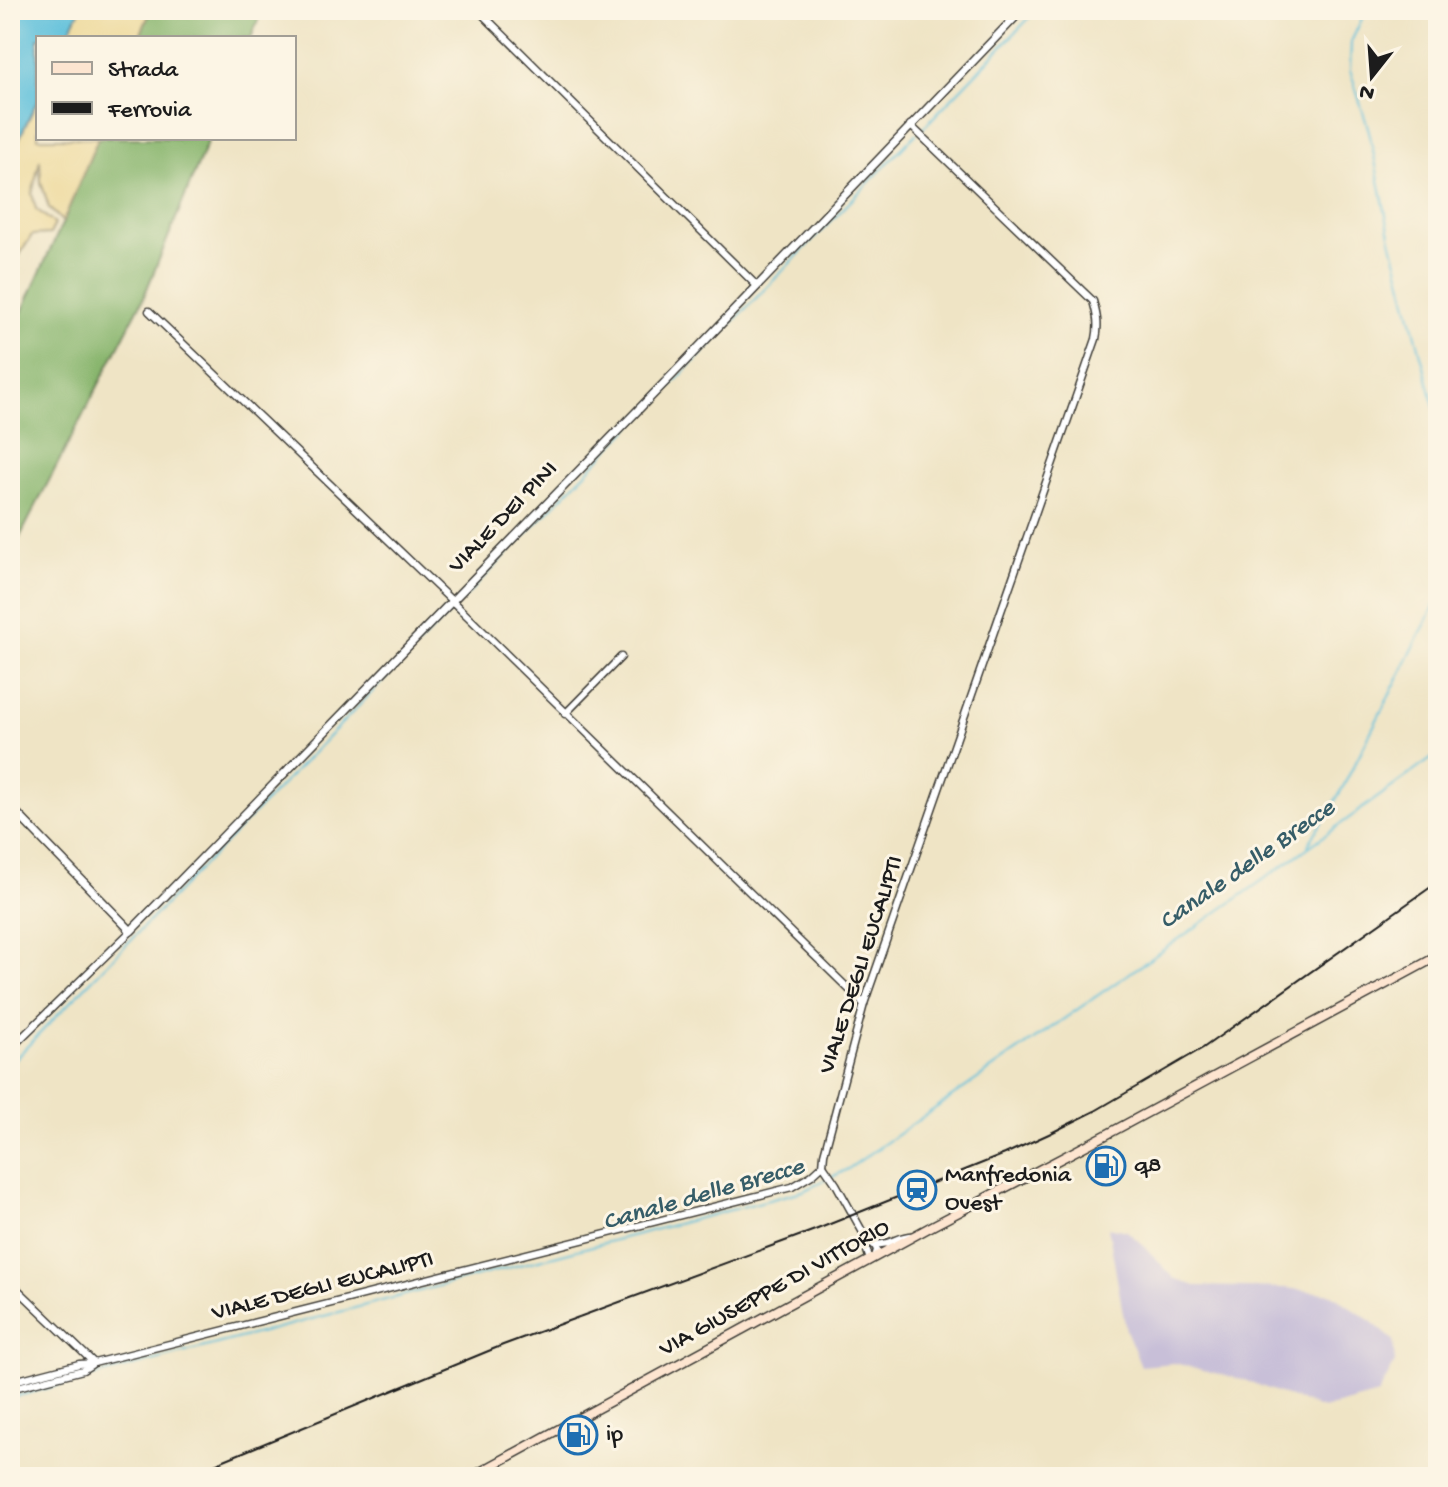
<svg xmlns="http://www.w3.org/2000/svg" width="1448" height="1487" font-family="'Gochi Hand',sans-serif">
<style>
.industrial{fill:#c8bfd8}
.forest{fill:#89b66e;stroke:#526945;stroke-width:2}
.sand{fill:#eeda9e;stroke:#857b5d;stroke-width:2}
.water{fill:#5cbfdb;stroke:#3c6e7c;stroke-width:2}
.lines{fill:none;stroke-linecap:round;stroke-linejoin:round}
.stream{stroke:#5cbfdb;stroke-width:2}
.minor-casing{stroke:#3c3a35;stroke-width:9}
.tertiary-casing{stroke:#3c3a35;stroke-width:10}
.secondary-casing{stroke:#3c3a35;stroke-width:11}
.minor{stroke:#fff;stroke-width:6}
.tertiary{stroke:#fff;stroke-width:7}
.secondary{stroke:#fde5d0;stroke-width:8}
.rail{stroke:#1c1c1c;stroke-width:2}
.labels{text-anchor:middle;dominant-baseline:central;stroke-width:6;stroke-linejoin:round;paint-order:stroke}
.street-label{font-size:24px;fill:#1c1c1c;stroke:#fcf5e5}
.poi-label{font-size:24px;fill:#1c1c1c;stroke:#fcf5e5;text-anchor:start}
.water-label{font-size:26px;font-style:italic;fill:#365d68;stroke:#fcf5e5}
</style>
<rect width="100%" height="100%" fill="#fcf5e5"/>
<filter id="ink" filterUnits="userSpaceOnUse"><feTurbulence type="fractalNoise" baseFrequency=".0125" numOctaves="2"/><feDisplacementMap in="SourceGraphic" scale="16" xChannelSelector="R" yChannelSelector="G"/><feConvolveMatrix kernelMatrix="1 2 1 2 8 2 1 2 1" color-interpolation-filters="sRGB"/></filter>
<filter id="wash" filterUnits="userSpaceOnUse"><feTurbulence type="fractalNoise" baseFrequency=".006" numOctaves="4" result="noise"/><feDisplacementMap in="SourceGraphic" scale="32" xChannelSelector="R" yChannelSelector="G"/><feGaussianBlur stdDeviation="1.8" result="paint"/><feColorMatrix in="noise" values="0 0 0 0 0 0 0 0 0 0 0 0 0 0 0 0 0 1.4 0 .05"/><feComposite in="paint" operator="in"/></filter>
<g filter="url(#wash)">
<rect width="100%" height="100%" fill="#efe4c5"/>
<!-- industrial -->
<path class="industrial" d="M 1108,1227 L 1127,1231 L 1144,1246 L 1174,1278 L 1195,1286 L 1286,1288 L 1332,1294 L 1372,1322 L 1393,1340 L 1395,1363 L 1378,1394 L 1323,1409 L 1244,1380 L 1174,1363 L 1141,1366 L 1126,1330 Z"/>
<!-- forest -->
<g class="forest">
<path d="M 151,10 L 262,10 L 251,38 L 139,38 Z"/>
<path d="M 98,138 L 209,138 L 142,301 L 10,556 L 10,338 L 63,222 Z"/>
</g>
<!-- sand -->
<g class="sand">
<path d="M 78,10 L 151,10 L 139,38 L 65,38 Z"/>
<path d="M 38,98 L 38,138 L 98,138 L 63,222 L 49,208 L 41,182 L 40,160 L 32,194 L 36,209 L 55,224 L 50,234 L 32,235 L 10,270 L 10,158 Z"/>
</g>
<!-- water -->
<path class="water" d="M 10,10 L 80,10 L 66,38 L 38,38 L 38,99 L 10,158 Z"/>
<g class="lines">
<!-- stream -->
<g class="stream">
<path d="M 1366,10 L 1351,42 L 1350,70 L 1369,131 L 1390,235 L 1438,421"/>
<path d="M 921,130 L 1037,10"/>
<path d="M 462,600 L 916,134"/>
<path d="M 1308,845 L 1341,791 L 1438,599"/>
<path d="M 10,1064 L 450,612"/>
<path d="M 10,1398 L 803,1191 L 848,1169 L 1242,895 L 1438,754"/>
</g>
</g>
</g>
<g filter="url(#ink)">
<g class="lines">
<!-- minor casing -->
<g class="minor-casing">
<g id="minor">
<path d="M 478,10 L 757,286"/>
<path d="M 149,311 L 452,601 L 864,1004"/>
<path d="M 565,714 L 621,657"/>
<path d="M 10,1049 L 131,931"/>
<path d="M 823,1165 L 836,1184 L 866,1238 L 875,1246 L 877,1250 L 875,1257"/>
<path d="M 866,1238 L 867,1251 L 870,1260"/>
<path d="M 874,1244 C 889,1247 899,1234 915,1236"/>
<path d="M 10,1282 L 94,1363"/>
<path d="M 10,1382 L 79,1364 L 94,1363 L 792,1187 L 812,1175 L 823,1165 L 824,1154 L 864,1004 L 1096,339 C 1099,325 1097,315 1093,301 L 910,125"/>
<path d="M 10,1389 L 83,1370 L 91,1365"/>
</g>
</g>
<!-- tertiary casing -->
<g class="tertiary-casing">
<path id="tertiary" d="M 10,806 L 131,931 L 674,373 L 1022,10"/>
</g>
<!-- secondary casing -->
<g class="secondary-casing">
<path id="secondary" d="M 471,1477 L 934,1225 L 1104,1136 L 1438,956"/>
</g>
<!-- minor -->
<use href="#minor" class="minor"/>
<!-- tertiary -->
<use href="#tertiary" class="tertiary"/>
<!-- secondary -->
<use href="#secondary" class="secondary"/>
<!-- rail -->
<path class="rail" d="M 183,1477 L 503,1345 L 815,1230 L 1005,1154 L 1051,1133 L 1095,1111 L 1203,1048 L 1438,882"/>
</g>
</g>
<!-- icons -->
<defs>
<g id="fuel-ring" transform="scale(2)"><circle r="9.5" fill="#fcf5e5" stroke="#1f6fb2" stroke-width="1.5"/><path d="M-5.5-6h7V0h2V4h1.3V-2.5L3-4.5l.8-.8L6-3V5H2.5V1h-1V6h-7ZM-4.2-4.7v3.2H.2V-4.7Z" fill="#1f6fb2"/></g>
<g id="station-ring" transform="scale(2)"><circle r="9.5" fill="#fcf5e5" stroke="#1f6fb2" stroke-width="1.5"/><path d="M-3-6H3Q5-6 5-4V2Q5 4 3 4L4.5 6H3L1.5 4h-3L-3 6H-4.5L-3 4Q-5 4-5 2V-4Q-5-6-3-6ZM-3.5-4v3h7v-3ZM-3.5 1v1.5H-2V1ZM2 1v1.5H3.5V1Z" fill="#1f6fb2"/></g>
</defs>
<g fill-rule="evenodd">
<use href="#fuel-ring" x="1106" y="1166"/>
<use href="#station-ring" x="917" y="1190"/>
<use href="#fuel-ring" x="578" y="1435"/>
</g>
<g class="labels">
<!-- street labels -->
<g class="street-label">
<text transform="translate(504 518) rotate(-46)">VIALE DEI PINI</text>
<text transform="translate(862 965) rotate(-72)">VIALE DEGLI EUCALIPTI</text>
<text transform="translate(323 1287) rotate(-14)">VIALE DEGLI EUCALIPTI</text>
<text transform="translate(775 1289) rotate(-29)">VIA GIUSEPPE DI VITTORIO</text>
</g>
<!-- poi labels -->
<g class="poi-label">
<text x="1134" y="1166">q8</text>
<text x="945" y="1176">Manfredonia<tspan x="945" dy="28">Ovest</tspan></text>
<text x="606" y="1435">ip</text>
</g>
<!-- water labels -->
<g class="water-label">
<text transform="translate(1248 866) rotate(-35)">Canale delle Brecce</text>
<text transform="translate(704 1196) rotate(-16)">Canale delle Brecce</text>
</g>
</g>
<!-- margin -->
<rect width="1448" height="1487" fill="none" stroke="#fcf5e5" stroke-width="40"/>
<!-- legend -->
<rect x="36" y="36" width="260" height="104" fill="#fcf5e5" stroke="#a29e95" stroke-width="2"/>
<rect x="52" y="62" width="40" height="12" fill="#fde5d0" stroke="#a29e95" stroke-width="2"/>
<text x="108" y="76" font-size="24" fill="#1c1c1c">Strada</text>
<rect x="52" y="102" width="40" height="12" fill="#1c1c1c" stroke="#a29e95" stroke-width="2"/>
<text x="108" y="116" font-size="24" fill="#1c1c1c">Ferrovia</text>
<!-- north arrow -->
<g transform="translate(1372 76) rotate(197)" stroke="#fcf5e5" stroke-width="6" paint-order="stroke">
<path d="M0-6L14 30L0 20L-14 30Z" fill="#1c1c1c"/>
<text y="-12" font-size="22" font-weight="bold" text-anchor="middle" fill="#1c1c1c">N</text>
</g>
</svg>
